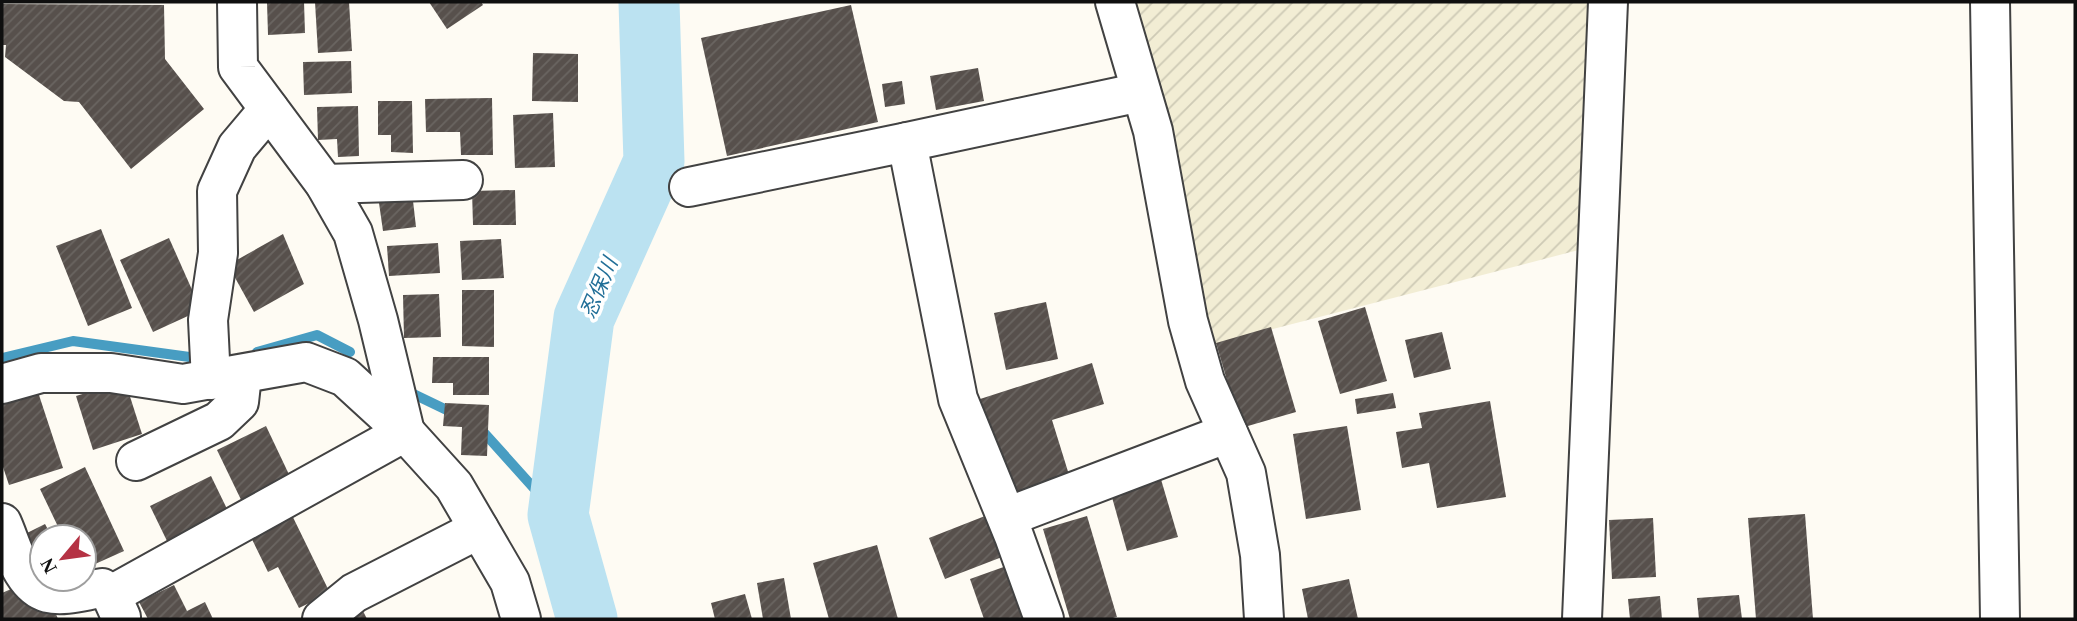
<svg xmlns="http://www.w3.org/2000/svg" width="2077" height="621" font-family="'Times New Roman','Noto Sans JP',serif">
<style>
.farmland{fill:url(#farmland-furrows)}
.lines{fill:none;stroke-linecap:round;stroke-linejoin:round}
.stream{stroke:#489dc2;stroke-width:10}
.river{stroke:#bbe2f1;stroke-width:61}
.building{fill:url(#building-hatch)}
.minor-casing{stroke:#424242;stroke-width:42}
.minor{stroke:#fff;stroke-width:38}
.labels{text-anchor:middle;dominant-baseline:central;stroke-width:7;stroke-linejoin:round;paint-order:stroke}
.water-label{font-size:21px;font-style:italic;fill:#226f98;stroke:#fff}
</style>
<defs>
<pattern id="farmland-furrows" width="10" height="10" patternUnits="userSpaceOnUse" patternTransform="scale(1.75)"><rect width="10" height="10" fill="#f2edd4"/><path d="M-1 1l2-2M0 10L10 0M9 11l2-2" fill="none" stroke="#cecab5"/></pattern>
<pattern id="building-hatch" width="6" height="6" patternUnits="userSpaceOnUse" patternTransform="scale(1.75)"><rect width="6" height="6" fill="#57504c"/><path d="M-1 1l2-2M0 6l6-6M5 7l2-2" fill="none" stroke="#6a6561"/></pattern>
</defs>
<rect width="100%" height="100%" fill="#fefbf3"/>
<!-- farmland -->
<path class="farmland" d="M 1111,2 L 1608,2 L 1598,245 L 1196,349 Z"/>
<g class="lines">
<!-- stream -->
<g class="stream">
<path d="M 257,352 L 317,335 L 350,352"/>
<path d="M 2,358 L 73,341 L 204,359"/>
<path d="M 403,389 L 455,414"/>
<path d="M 478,426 L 558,515"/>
</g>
<!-- river -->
<path class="river" d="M 587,619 L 558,515 L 584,318 L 654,162 L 649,2"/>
</g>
<!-- building -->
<g class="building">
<path d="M 267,2 L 304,2 L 305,33 L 268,35 Z"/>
<path d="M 315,2 L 349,2 L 352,51 L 318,53 Z"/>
<path d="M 429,2 L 481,2 L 483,5 L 447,29 Z"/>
<path d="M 2,4 L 164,5 L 165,59 L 204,109 L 131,169 L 79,102 L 64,101 L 5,57 L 6,45 L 2,45 Z"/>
<path d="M 851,5 L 878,122 L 727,156 L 701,38 Z"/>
<path d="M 533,53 L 578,54 L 578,102 L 532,101 Z"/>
<path d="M 351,61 L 352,93 L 304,95 L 303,62 Z"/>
<path d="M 978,68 L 984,101 L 936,110 L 930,76 Z"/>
<path d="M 902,81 L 905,104 L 885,107 L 882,84 Z"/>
<path d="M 492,98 L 493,155 L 461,155 L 460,132 L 426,132 L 425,99 Z"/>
<path d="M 378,101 L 412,101 L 413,153 L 391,152 L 391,135 L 378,135 Z"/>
<path d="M 358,106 L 359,156 L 338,157 L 337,139 L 318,140 L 317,107 Z"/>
<path d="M 553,113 L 555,167 L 515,168 L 513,115 Z"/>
<path d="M 515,190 L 516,225 L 473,225 L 472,191 Z"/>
<path d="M 412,192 L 416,227 L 383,231 L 378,196 Z"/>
<path d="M 101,229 L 132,308 L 88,326 L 56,246 Z"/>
<path d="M 283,234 L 304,284 L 254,312 L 228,265 Z"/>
<path d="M 169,238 L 201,310 L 153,332 L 120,260 Z"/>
<path d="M 501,239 L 504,278 L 462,280 L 460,241 Z"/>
<path d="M 438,243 L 440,273 L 389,276 L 387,246 Z"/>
<path d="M 462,290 L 494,290 L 494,347 L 462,346 Z"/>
<path d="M 439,294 L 441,337 L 404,338 L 403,295 Z"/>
<path d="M 1046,302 L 1058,359 L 1006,370 L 994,313 Z"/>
<path d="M 1365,307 L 1387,381 L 1340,394 L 1318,321 Z"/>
<path d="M 1271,327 L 1296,412 L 1241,428 L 1216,343 Z"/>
<path d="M 1442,332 L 1451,369 L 1414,378 L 1405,340 Z"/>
<path d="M 433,357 L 489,357 L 489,395 L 453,395 L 453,383 L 432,383 Z"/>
<path d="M 1092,363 L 1104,404 L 1052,420 L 1070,478 L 1008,498 L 977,400 Z"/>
<path d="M 125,381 L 142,434 L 93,450 L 76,396 Z"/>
<path d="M 37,389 L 63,468 L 9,485 L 2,464 L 2,400 Z"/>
<path d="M 1393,393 L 1396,408 L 1357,414 L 1355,399 Z"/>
<path d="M 1490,401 L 1506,497 L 1437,508 L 1429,463 L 1402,468 L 1396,432 L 1422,428 L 1419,413 Z"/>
<path d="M 445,403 L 489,405 L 487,456 L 461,455 L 462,427 L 443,426 Z"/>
<path d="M 266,426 L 294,485 L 245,508 L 217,450 Z"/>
<path d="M 1347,426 L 1361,510 L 1306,519 L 1293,434 Z"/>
<path d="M 85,467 L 124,551 L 84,569 L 84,537 L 63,537 L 40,489 Z"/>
<path d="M 211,476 L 229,513 L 168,543 L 150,506 Z"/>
<path d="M 1160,476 L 1178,537 L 1127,551 L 1110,490 Z"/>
<path d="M 287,505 L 330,593 L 299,608 L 278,567 L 268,572 L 245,525 Z"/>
<path d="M 1805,514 L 1813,619 L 1756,619 L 1748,518 Z"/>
<path d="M 985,516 L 1002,557 L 945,579 L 929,538 Z"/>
<path d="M 1087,516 L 1117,617 L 1109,619 L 1070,619 L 1043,529 Z"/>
<path d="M 1653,518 L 1656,577 L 1612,579 L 1609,520 Z"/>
<path d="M 45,524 L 52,537 L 42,537 L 42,561 L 27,533 Z"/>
<path d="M 877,545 L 898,619 L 829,619 L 813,563 Z"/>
<path d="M 1012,564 L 1032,619 L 984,619 L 970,579 Z"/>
<path d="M 784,578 L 791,619 L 763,619 L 757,583 Z"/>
<path d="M 1349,579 L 1358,619 L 1308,619 L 1302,589 Z"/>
<path d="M 174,585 L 187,611 L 205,602 L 213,619 L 148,619 L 139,602 Z"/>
<path d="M 18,586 L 54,609 L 58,619 L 2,619 L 2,593 Z"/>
<path d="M 745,594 L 752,619 L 715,619 L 711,603 Z"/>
<path d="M 1739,595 L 1742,619 L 1699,619 L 1697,598 Z"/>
<path d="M 1660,596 L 1662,619 L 1630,619 L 1628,599 Z"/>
<path d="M 363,611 L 367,619 L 345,619 Z"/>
</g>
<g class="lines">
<!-- minor casing -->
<g class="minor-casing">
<g id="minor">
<path d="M 237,2 L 238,67 L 325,184 L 353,233 L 378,320 L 405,432"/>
<path d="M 1115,2 L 1153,131 L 1188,321 L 1205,381 L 1246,473 L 1260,555 L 1264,619"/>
<path d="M 1990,2 L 2000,619"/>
<path d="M 325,184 L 463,180"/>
<path d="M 689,187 L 907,142"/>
<path d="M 211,380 L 208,320 L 218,253 L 217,191 L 237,147 L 269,109"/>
<path d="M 2,384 L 41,373 L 111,373 L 183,384 L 306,362 L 345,377 L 405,432 L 454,486 L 510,582 L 521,619"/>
<path d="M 136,461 L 219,421 L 239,402 L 242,375"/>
<path d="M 1007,517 L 1228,433"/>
<path d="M 2,523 C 12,545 21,586 48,593 C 65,597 86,590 102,588 L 111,595 L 121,617"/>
<path d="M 111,595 L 405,432"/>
<path d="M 322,619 L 354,593 L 479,529"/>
<path d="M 1044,619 L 1014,536 L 958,399 L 907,142 L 1141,92"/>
<path d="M 1582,619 L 1608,2"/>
</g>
</g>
<!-- minor -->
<use href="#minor" class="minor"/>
</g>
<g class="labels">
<!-- water labels -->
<g class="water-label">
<text transform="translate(599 288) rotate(-67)">忍保川</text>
</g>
</g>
<!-- border -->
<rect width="2077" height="621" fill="none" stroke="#0f0f0f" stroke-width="7"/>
<!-- north arrow -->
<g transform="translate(63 558) rotate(241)"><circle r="33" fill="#ffffff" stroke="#9f9f9f" stroke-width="2"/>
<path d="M0-5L12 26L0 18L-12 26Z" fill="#b53244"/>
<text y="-10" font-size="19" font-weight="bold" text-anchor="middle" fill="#0f0f0f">N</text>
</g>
</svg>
